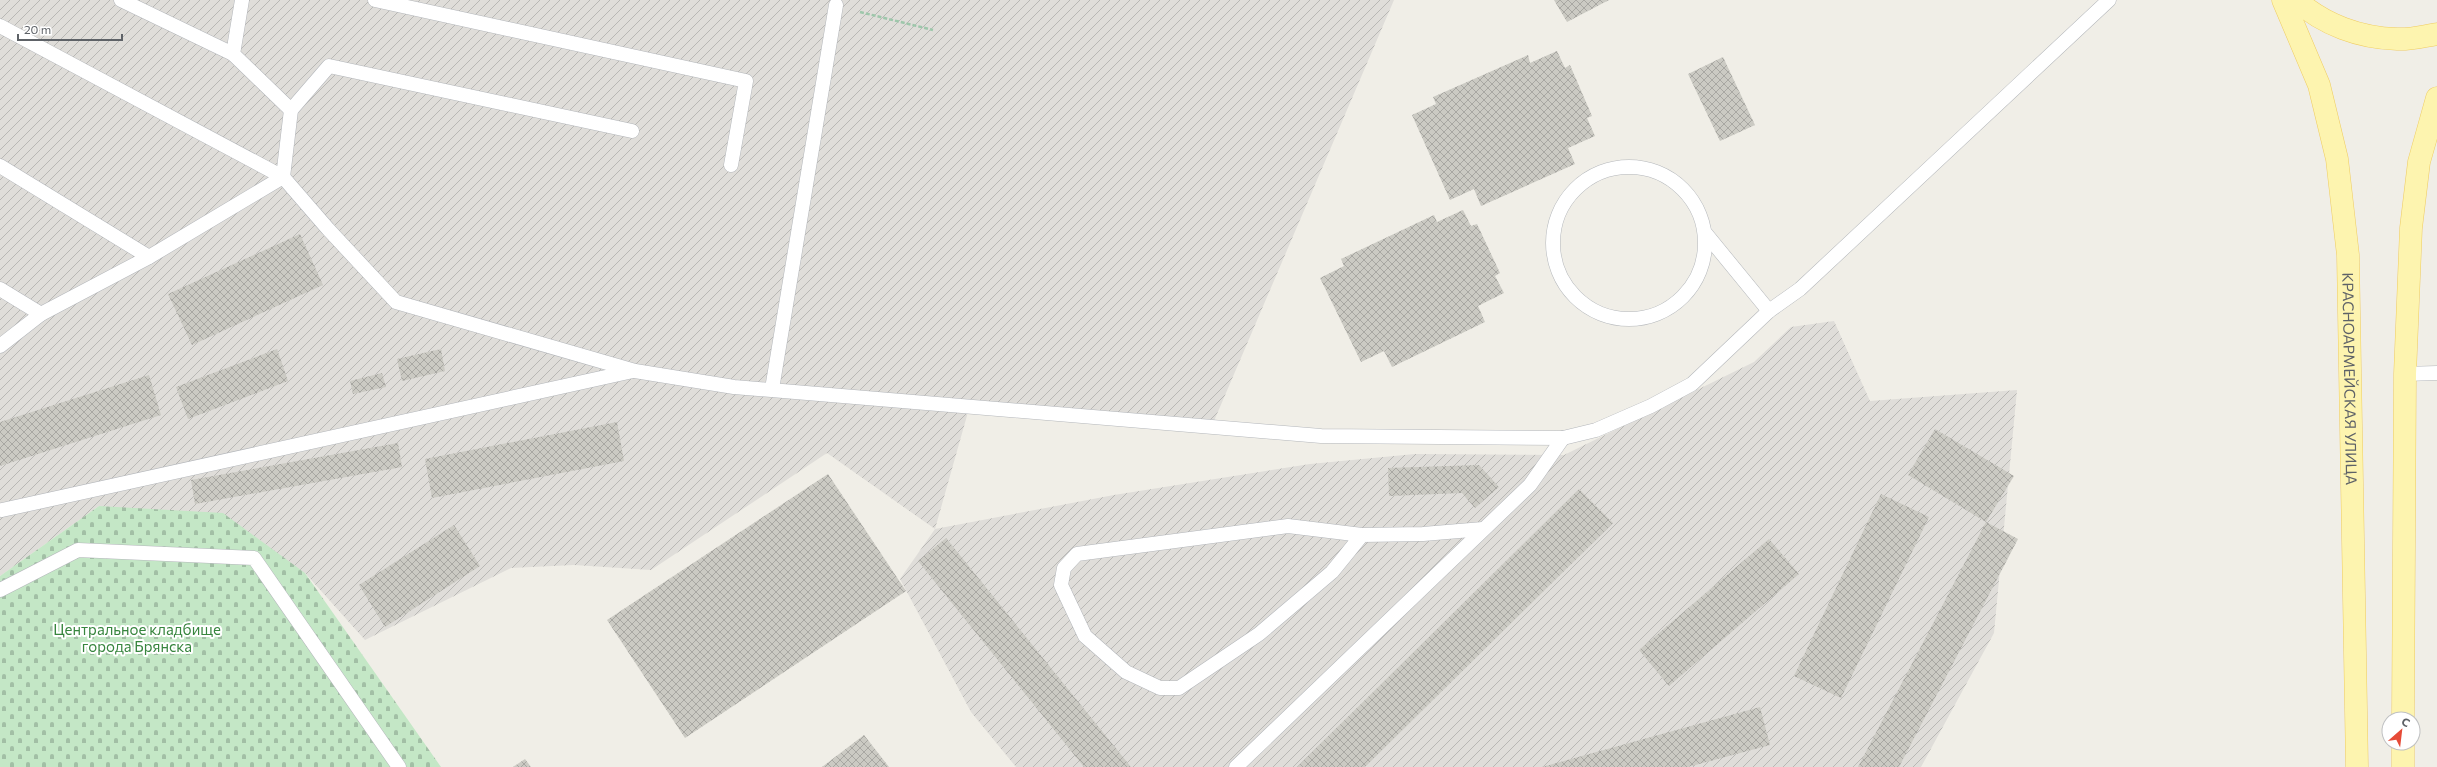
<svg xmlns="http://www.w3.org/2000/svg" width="2437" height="767" font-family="Commissioner,sans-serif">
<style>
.industrial{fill:url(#industrial-furrows)}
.cemetery{fill:url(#cemetery-stones)}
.building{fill:url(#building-cross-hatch)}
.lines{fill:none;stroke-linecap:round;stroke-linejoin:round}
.service-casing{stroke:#b4b7bb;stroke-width:15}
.primary-casing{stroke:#efcc61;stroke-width:23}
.path{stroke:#9ec7ab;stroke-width:2.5;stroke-dasharray:4 2;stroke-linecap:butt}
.service{stroke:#fff;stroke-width:14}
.primary{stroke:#fdf4af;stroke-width:22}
.labels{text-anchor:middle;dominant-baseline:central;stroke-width:4;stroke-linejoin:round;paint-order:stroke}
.street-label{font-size:15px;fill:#5e6267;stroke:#fff}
.park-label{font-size:15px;fill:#37853e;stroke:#fff}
</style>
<defs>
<pattern id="industrial-furrows" width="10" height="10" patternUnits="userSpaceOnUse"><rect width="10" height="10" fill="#dfddd9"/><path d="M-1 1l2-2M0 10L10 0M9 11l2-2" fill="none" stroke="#b8b7b4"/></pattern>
<pattern id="cemetery-stones" width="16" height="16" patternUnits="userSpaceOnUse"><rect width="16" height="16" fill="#c4e7c6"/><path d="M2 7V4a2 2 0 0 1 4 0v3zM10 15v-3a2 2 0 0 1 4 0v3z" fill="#a2bfa5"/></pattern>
<pattern id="building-cross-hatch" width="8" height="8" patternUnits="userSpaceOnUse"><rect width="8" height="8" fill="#cbcac3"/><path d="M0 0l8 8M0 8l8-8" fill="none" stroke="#a8a7a2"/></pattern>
</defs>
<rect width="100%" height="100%" fill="#f0eee7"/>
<!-- industrial -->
<path class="industrial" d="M 0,0 L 1394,0 L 1214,421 L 970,405 L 935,529 L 1114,495 L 1310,464 L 1415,454 L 1564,455 L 1754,362 L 1791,327 L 1834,321 L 1870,401 L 2017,390 L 1994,633 L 1921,767 L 1016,767 L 971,712 L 900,579 L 935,529 L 827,453 L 651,570 L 574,565 L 511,568 L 365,640 L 305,573 L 99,506 L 0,576 Z"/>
<!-- cemetery -->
<path class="cemetery" d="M 99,506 L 223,513 L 305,573 L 441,767 L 0,767 L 0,576 Z"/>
<!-- building -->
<g class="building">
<path d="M 1554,0 L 1609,0 L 1567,22 Z"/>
<path d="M 1557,51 L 1565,68 L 1570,65 L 1592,116 L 1587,118 L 1595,136 L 1568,148 L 1575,164 L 1481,206 L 1474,189 L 1450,200 L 1412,115 L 1436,104 L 1433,97 L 1528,55 L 1530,63 Z"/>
<path d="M 1723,57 L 1755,125 L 1720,141 L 1688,74 Z"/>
<path d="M 1463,210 L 1471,226 L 1477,224 L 1500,273 L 1495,276 L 1504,293 L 1478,306 L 1485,322 L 1392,367 L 1384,351 L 1361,362 L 1320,278 L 1344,266 L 1341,259 L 1434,215 L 1437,222 Z"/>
<path d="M 300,234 L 323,285 L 192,345 L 168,294 Z"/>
<path d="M 277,349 L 288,381 L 188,419 L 176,387 Z"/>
<path d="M 441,349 L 445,371 L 402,381 L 397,359 Z"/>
<path d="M 382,373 L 386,387 L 353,394 L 350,381 Z"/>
<path d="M 149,375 L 161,415 L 0,466 L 0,422 Z"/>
<path d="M 617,422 L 624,461 L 432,498 L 425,459 Z"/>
<path d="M 1935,429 L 2014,476 L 1986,522 L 1908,475 Z"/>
<path d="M 398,443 L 402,467 L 195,504 L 191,480 Z"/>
<path d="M 1479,465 L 1499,487 L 1475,508 L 1462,493 L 1389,496 L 1388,468 Z"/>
<path d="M 828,474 L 906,591 L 685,738 L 607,620 Z"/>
<path d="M 1579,489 L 1613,523 L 1365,767 L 1297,767 Z"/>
<path d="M 1881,494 L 1929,517 L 1841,698 L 1794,676 Z"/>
<path d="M 1986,522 L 2018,539 L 1899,767 L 1858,767 Z"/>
<path d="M 454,525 L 480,566 L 385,627 L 359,585 Z"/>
<path d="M 946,538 L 1131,767 L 1084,767 L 918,561 Z"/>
<path d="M 1769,539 L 1799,574 L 1669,686 L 1639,650 Z"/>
<path d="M 1760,707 L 1770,745 L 1688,767 L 1542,767 Z"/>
<path d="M 864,735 L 889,767 L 822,767 Z"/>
<path d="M 525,759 L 531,767 L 513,767 Z"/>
</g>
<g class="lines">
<!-- service casing -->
<g class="service-casing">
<g id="service">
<path d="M 121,0 L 233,54"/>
<path d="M 242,0 L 233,54 L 291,110"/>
<path d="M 375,0 L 746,81 L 731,165"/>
<path d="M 0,26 L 283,177 L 291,110 L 329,66 L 632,131"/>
<path d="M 0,166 L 149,257 L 283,177 L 328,229 L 396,302 L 635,371 L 734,387 L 1321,436 L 1563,438 L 1596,430 L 1651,406 L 1692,384 L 1769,311 L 1800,289 L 2109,0"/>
<circle cx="1629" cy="243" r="76"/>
<path d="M 1706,234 L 1769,311"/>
<path d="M 0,289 L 41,314 L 149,257"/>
<path d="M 0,346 L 41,314"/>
<path d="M 2405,374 L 2437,373"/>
<path d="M 772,389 L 836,5"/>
<path d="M 2,510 L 633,371"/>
<path d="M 1362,535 L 1332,572 L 1259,634 L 1179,688 L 1160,688 L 1126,672 L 1085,636 L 1061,585 L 1064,568 L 1077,554 L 1288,526 L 1362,535 L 1423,534 L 1483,529"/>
<path d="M 0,590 L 78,550 L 254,558 L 399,767"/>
<path d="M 1236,767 L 1530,485 L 1563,438"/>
</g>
</g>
<!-- primary casing -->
<g class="primary-casing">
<g id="primary">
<path id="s1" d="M 2283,0 L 2319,85 L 2337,159 L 2348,255 L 2357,767"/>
<path d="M 2296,0 C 2324,25 2360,38 2397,39 C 2410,40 2424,36 2437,34"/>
<path d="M 2403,719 L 2405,374 L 2411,228 L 2419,162 L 2437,98"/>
<path d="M 2403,767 L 2403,743"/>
</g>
</g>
<!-- path -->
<path class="path" d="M 860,12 L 933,30"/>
<!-- service -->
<use href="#service" class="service"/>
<!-- primary -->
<use href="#primary" class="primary"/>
</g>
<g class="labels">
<!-- street labels -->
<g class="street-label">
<text stroke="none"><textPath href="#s1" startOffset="389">КРАСНОАРМЕЙСКАЯ УЛИЦА</textPath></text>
</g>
<!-- park labels -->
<g class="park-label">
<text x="137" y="629">Центральное кладбище<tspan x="137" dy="17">города Брянска</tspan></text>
</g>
</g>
<!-- north arrow -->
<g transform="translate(2401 731) rotate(28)"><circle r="19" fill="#ffffff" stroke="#bfc0c2"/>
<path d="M0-3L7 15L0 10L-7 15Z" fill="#e64b37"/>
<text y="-6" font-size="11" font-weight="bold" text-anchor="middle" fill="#5e6267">С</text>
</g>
<!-- scale -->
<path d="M18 34v6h104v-6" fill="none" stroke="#5e6267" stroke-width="2"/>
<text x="24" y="34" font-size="12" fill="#5e6267" stroke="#ffffff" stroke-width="3" paint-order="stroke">20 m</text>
</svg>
